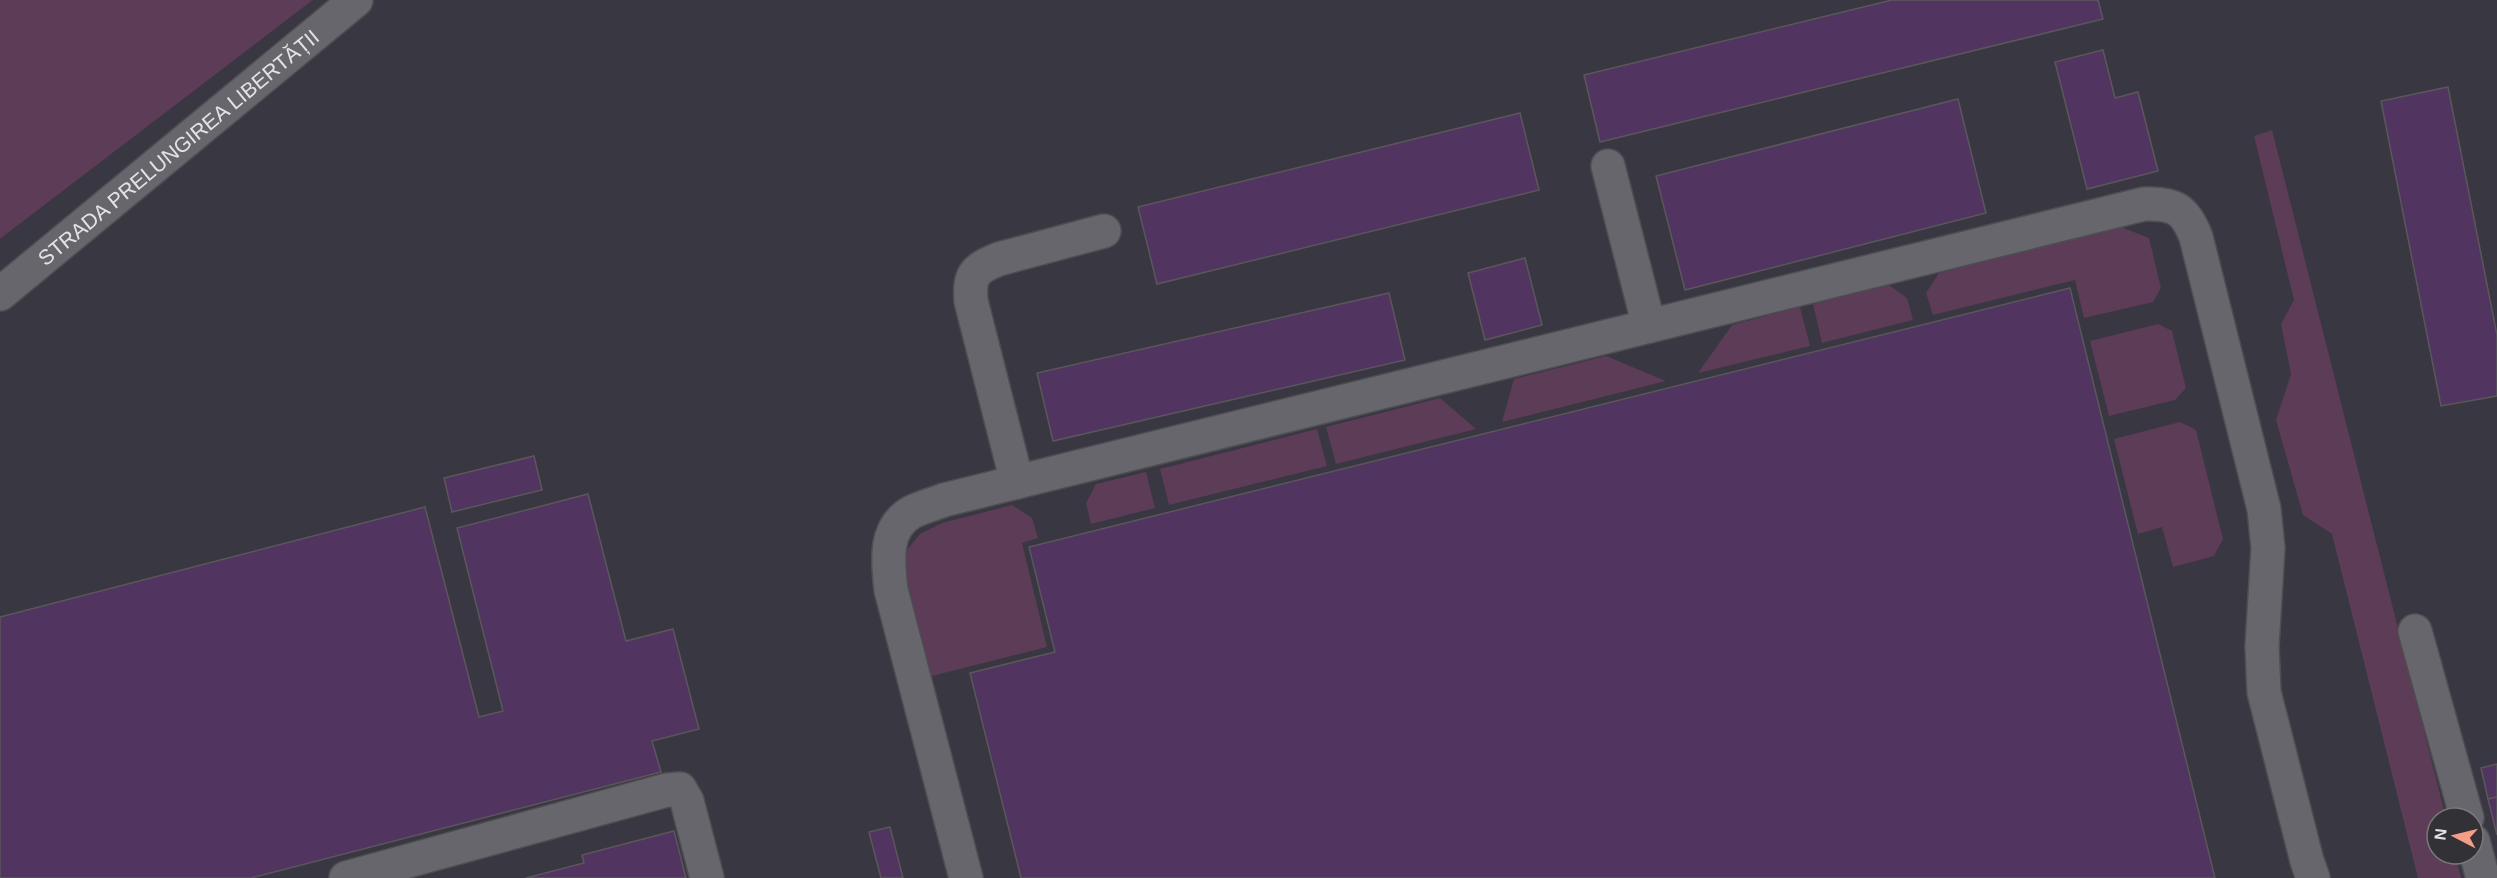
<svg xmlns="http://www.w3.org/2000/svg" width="2497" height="878" font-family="Helvetica,sans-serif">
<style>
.built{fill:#393742;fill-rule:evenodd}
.green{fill:#5c3c56}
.building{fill:#513560;stroke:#5a575c;stroke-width:1.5}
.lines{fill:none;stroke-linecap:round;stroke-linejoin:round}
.minor-casing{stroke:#4e4e52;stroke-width:36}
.minor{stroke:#67666c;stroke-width:33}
.labels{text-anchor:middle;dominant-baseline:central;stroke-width:4.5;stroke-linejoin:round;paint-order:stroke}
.street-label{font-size:21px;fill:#e3e3e6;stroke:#323136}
</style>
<rect width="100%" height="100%" fill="#323136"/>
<!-- built -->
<path class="built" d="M 313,0 L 2497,0 L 2497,878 L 0,878 L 0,239 ZM 2437,818 L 2473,818 L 2473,854 L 2437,854 Z"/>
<!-- green -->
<g class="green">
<path d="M 0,0 L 313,0 L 0,239 Z"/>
<path d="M 2272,130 L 2446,818 L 2437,818 L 2437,854 L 2455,854 L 2461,878 L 2418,878 L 2332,534 L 2303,515 L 2276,420 L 2291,374 L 2281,324 L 2294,300 L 2254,136 Z"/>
<path d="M 2121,227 L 2149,238 L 2161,288 L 2153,302 L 2084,318 L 2075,280 L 1933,315 L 1926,293 L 1939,273 Z"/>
<path d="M 1889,285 L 1907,298 L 1913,320 L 1822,343 L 1813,304 Z"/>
<path d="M 1800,307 L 1810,346 L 1698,373 L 1732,325 Z"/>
<path d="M 2158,324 L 2172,331 L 2186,388 L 2175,400 L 2109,416 L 2090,341 Z"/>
<path d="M 1606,356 L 1666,381 L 1502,422 L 1514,379 Z"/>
<path d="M 1440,398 L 1476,429 L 1336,464 L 1326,427 Z"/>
<path d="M 2180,422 L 2196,430 L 2223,539 L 2214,556 L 2173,567 L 2162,527 L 2138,534 L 2114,439 Z"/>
<path d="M 1317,429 L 1327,466 L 1169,505 L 1160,469 Z"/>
<path d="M 1146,472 L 1155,508 L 1091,524 L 1086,503 L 1096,484 Z"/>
<path d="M 1012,505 L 1032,518 L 1038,538 L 1022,543 L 1047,647 L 924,678 L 903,571 L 907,550 L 920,534 L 942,523 Z"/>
</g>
<!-- building -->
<g class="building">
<path d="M 1892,0 L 2098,0 L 2103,19 L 1600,142 L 1584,75 Z"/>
<path d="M 2103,50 L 2115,98 L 2138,92 L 2158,171 L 2087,189 L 2055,62 Z"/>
<path d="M 2448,87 L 2497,335 L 2497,396 L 2441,406 L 2381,101 Z"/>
<path d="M 1958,99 L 1986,213 L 1685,290 L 1656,176 Z"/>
<path d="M 1520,113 L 1539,190 L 1157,284 L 1138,207 Z"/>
<path d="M 1525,258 L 1542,325 L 1485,340 L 1468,273 Z"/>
<path d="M 2070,288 L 2215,878 L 1021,878 L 970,673 L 1055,652 L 1029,547 Z"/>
<path d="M 1389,293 L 1405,360 L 1053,441 L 1037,373 Z"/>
<path d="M 534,456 L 542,490 L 452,512 L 444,478 Z"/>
<path d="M 588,494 L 626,641 L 673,629 L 699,729 L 652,741 L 661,772 L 251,878 L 0,878 L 0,617 L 425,507 L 479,717 L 503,711 L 457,528 Z"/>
<path d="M 2497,764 L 2497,797 L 2488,799 L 2481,768 Z"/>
<path d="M 2497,797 L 2497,835 L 2488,799 Z"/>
<path d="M 890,827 L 903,878 L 881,878 L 869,832 Z"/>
<path d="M 674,831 L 686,878 L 526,878 L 584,863 L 582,855 Z"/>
</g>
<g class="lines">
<!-- minor casing -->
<g class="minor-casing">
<g id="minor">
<path d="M 1608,166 L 1649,326"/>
<path id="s1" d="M 0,294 L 356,0"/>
<path d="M 1017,482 L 971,301 C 969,275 974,269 999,259 L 1104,231"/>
<path d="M 2415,631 L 2467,818"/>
<path d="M 2473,841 L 2483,878"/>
<path d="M 346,878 L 667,790 L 680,789 L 687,801 L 707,878"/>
<path d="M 966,878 L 891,590 C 888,563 883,528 912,512 C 922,507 934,504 944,500 L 2144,204 C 2175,203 2185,209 2196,237 L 2264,509 L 2268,548 L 2262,646 L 2264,692 L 2307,861 L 2313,878"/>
</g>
</g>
<!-- minor -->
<use href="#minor" class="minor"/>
</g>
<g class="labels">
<!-- street labels -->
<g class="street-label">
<text stroke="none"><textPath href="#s1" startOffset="231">STRADA PRELUNGIREA LIBERTĂȚII</textPath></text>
</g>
</g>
<!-- north arrow -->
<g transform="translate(2455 836) rotate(277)"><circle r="28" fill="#323136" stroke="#79787c" stroke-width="1.5"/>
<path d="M0-4.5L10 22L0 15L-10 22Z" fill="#f49e87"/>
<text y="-9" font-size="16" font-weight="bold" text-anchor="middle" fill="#e3e3e6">N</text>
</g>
</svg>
